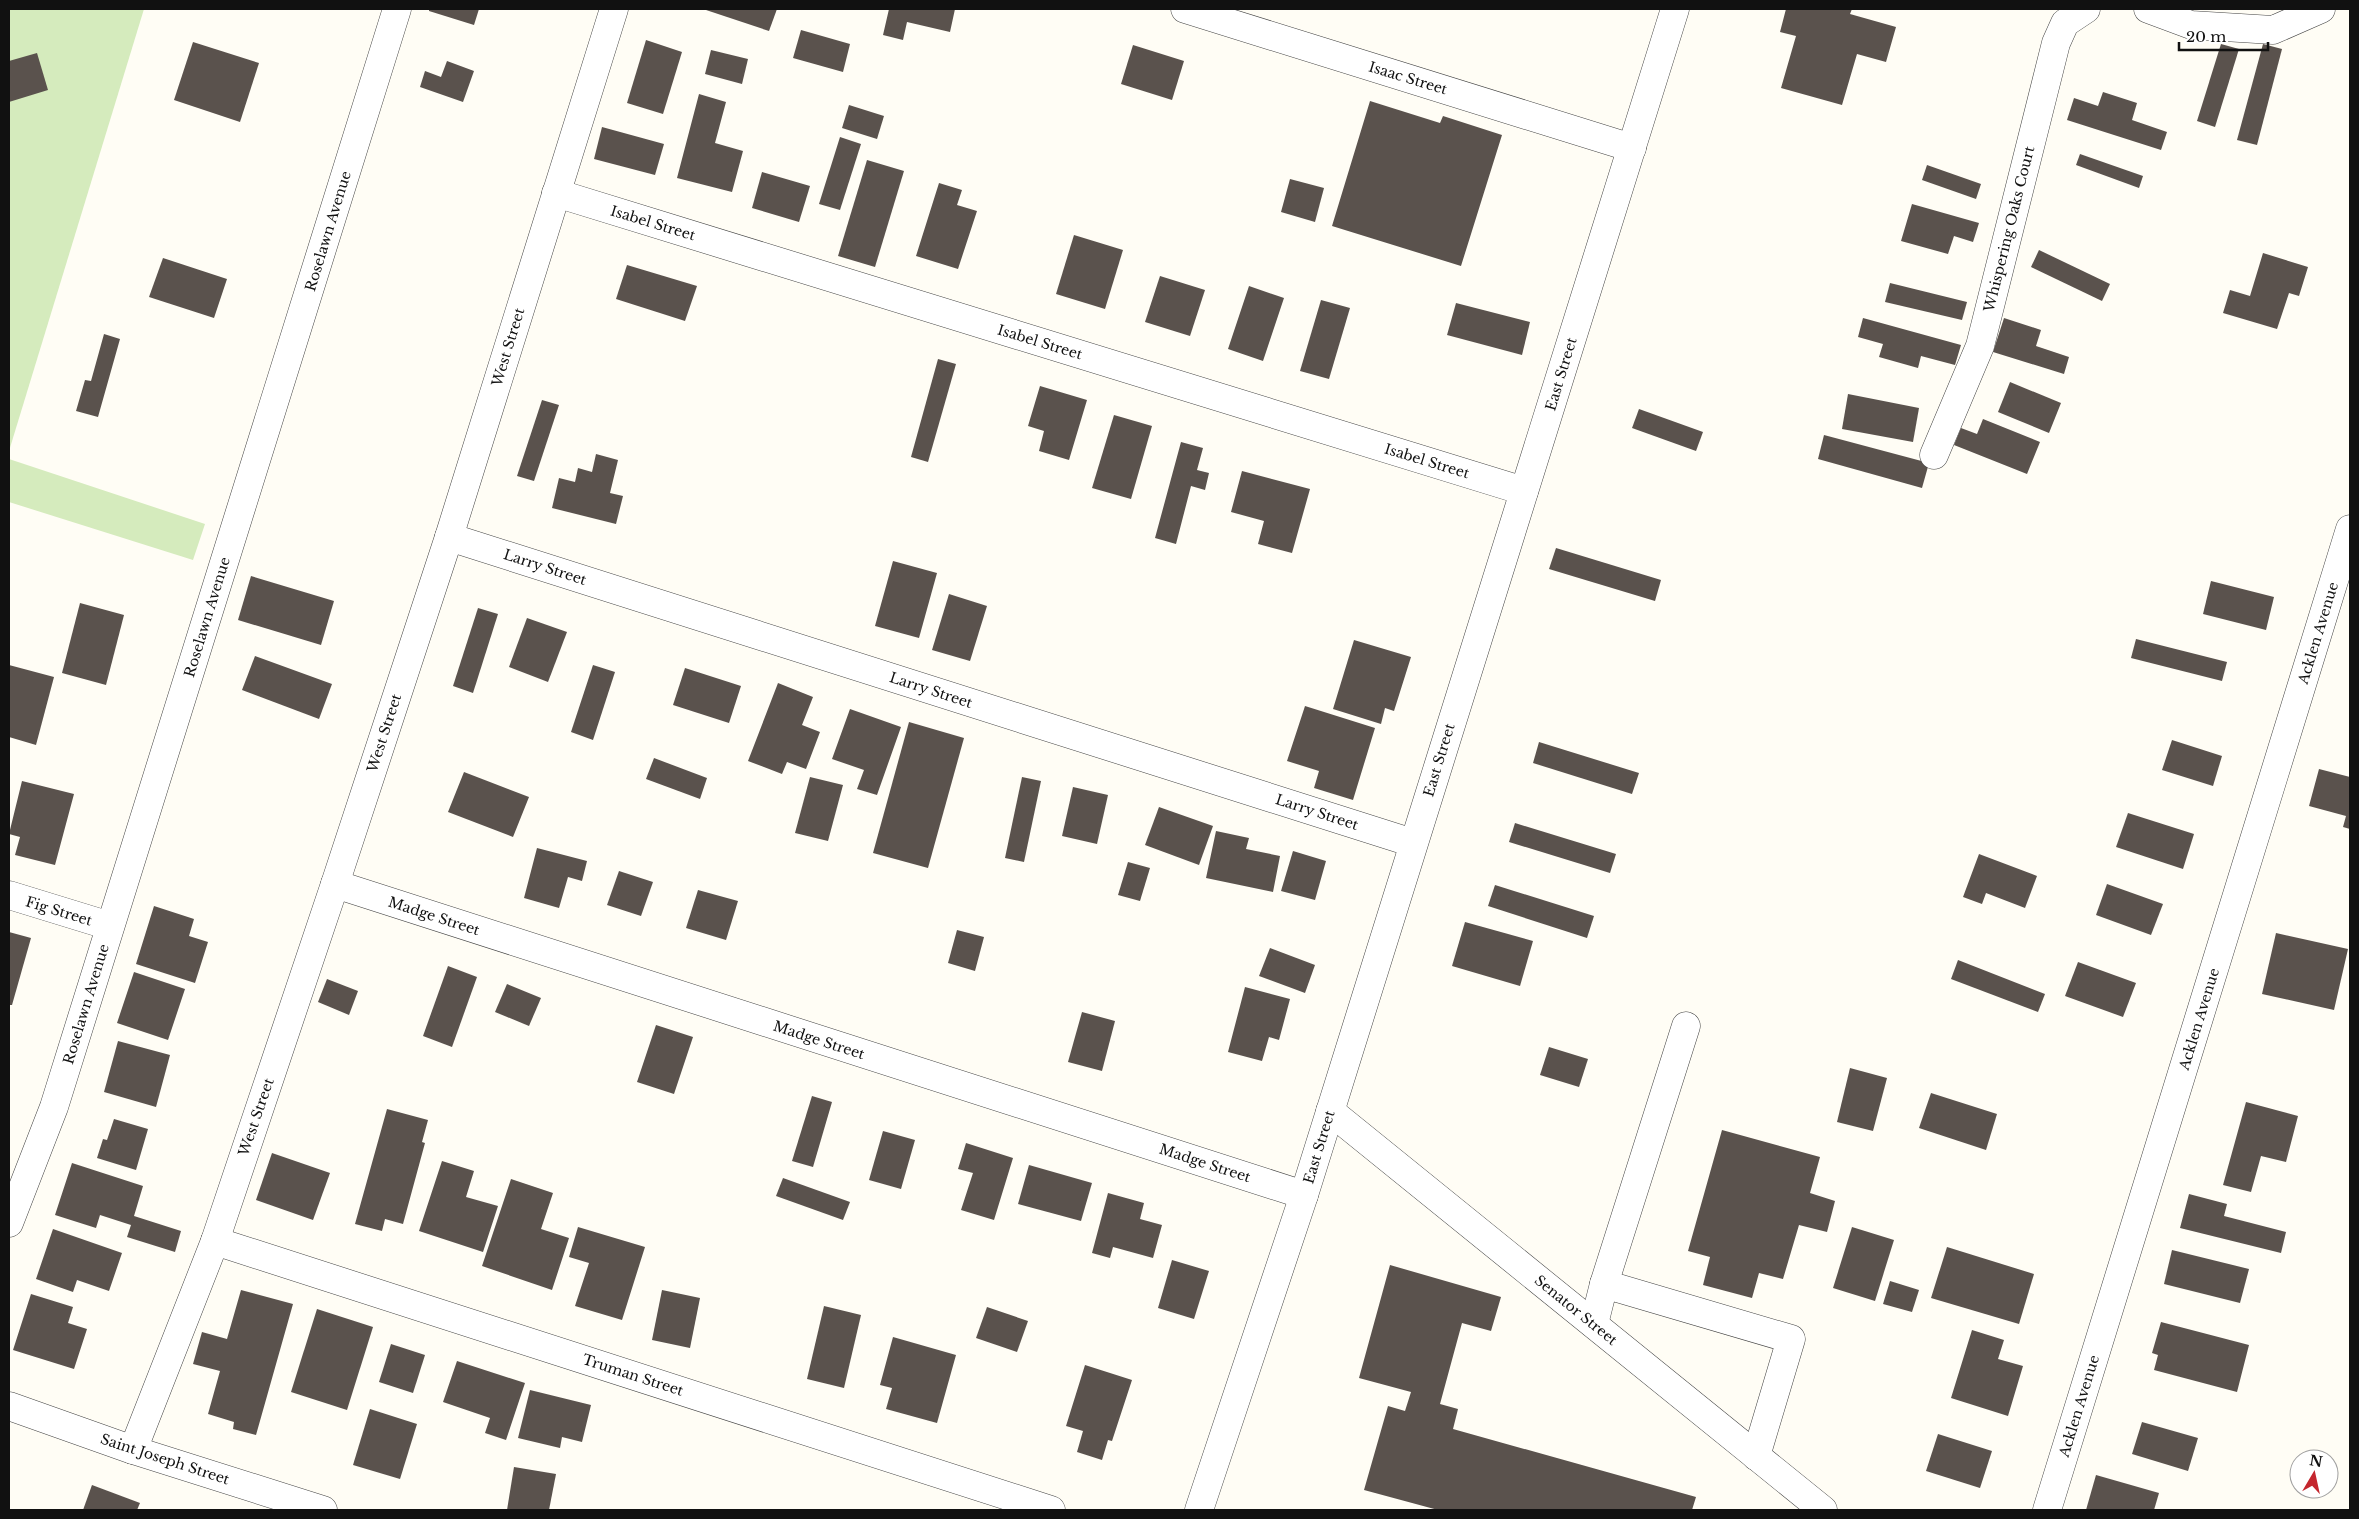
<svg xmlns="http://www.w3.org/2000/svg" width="2359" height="1519" font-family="'Libre Baskerville',serif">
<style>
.green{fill:#d5ebbd}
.building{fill:#5a524d}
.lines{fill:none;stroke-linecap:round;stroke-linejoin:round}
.minor-casing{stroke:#444;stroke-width:29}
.minor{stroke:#fff;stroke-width:28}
.labels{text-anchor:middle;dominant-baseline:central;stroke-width:5;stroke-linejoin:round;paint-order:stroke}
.street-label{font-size:14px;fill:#111;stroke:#fff}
</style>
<rect width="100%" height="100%" fill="#fffdf5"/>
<!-- green -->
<g class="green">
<path d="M 9,9 L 144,9 L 9,451 Z"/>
<path d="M 9,459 L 205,524 L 193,560 L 9,502 Z"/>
</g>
<!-- building -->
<g class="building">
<path d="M 429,9 L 479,9 L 474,25 L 429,11 Z"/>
<path d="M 707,9 L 777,9 L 769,31 L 706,10 Z"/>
<path d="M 889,9 L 955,9 L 950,32 L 907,22 L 903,40 L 883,35 Z"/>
<path d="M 1786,9 L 1852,9 L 1850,14 L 1896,27 L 1886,62 L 1857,54 L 1842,105 L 1781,88 L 1796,36 L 1780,32 Z"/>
<path d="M 801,30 L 850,44 L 843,72 L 793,58 Z"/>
<path d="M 646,40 L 682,52 L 663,114 L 627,103 Z"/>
<path d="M 193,42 L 259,63 L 240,122 L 174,100 Z"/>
<path d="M 2221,44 L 2239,49 L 2215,127 L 2197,121 Z"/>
<path d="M 2263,44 L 2282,49 L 2257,145 L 2237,140 Z"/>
<path d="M 1133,45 L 1184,61 L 1172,100 L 1121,84 Z"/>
<path d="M 711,50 L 748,59 L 742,84 L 705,74 Z"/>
<path d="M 37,53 L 48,90 L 9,102 L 9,61 Z"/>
<path d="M 447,61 L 474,71 L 463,102 L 420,87 L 425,71 L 441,77 Z"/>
<path d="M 2103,92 L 2137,103 L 2132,120 L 2167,132 L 2161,150 L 2067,120 L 2074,98 L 2098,106 Z"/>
<path d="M 699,94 L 726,102 L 715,143 L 743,151 L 732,192 L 677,178 Z"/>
<path d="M 1370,101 L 1440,123 L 1443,116 L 1502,135 L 1461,266 L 1332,226 Z"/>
<path d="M 849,105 L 884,116 L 877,139 L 842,128 Z"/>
<path d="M 602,127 L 664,144 L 655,175 L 594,159 Z"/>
<path d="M 840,137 L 861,144 L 840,210 L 819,204 Z"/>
<path d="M 2080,154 L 2143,176 L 2139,188 L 2076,165 Z"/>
<path d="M 867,160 L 904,171 L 875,267 L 838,256 Z"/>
<path d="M 1927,165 L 1981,184 L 1976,199 L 1922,180 Z"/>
<path d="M 762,172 L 810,186 L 799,222 L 752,208 Z"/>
<path d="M 1290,179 L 1324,188 L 1315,222 L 1281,212 Z"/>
<path d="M 939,183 L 962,190 L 957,205 L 977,211 L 958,269 L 916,256 Z"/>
<path d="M 1912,204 L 1979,223 L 1973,242 L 1954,236 L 1948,254 L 1901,241 Z"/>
<path d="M 1074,235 L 1123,250 L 1105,309 L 1056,294 Z"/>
<path d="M 2039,250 L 2110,284 L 2102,301 L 2031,267 Z"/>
<path d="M 2263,253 L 2308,267 L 2299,296 L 2289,293 L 2277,329 L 2223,313 L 2230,290 L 2250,296 Z"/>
<path d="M 163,258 L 227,279 L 214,318 L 149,297 Z"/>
<path d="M 627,265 L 697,286 L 685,321 L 616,299 Z"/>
<path d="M 1160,276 L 1205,290 L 1190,336 L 1145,322 Z"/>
<path d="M 1890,283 L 1967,302 L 1962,320 L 1885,302 Z"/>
<path d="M 1249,286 L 1284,298 L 1263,361 L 1228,349 Z"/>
<path d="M 1321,300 L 1350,308 L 1329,379 L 1300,371 Z"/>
<path d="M 1456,303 L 1530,322 L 1522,355 L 1447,335 Z"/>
<path d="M 1863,318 L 1961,345 L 1955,365 L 1921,356 L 1918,368 L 1879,357 L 1883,344 L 1858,337 Z"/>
<path d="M 2004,318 L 2041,330 L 2036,346 L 2069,357 L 2064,374 L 1993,352 Z"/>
<path d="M 104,334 L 120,339 L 98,417 L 76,411 L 85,380 L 91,381 Z"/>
<path d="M 938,359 L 956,364 L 928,462 L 911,457 Z"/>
<path d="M 2010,382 L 2061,403 L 2049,433 L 1998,412 Z"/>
<path d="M 1040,386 L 1087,400 L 1069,460 L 1039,451 L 1044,431 L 1028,426 Z"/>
<path d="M 1848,394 L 1919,408 L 1913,442 L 1842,429 Z"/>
<path d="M 542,400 L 559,405 L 534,481 L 517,476 Z"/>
<path d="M 1639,409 L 1703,432 L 1696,451 L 1632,428 Z"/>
<path d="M 1114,415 L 1152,426 L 1131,499 L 1092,488 Z"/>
<path d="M 1983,419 L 2040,442 L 2027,474 L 1954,445 L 1961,428 L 1977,434 Z"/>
<path d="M 1824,435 L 1929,463 L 1922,488 L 1818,459 Z"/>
<path d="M 1181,442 L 1203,448 L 1197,470 L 1209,473 L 1205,490 L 1191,486 L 1176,544 L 1155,538 Z"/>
<path d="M 596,454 L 618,460 L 610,493 L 623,496 L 616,524 L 552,508 L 559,478 L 575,482 L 578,468 L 592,472 Z"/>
<path d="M 1242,471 L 1310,489 L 1292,553 L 1258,544 L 1264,521 L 1231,512 Z"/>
<path d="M 1556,548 L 1661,580 L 1655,601 L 1549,569 Z"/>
<path d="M 893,561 L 937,573 L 919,638 L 875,626 Z"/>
<path d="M 251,576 L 334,601 L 321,645 L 238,620 Z"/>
<path d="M 2211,581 L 2274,597 L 2266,630 L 2203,614 Z"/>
<path d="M 949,594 L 987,606 L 970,661 L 932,650 Z"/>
<path d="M 80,603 L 124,615 L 106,685 L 62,673 Z"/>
<path d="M 478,608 L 498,614 L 473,693 L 453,686 Z"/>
<path d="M 527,618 L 567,632 L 548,682 L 509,667 Z"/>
<path d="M 2136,639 L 2227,662 L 2222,681 L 2131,658 Z"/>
<path d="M 1354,640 L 1411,657 L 1394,711 L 1385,708 L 1381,724 L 1333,709 Z"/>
<path d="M 255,656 L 332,684 L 319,719 L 242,690 Z"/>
<path d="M 9,665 L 54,677 L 36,745 L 9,737 Z"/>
<path d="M 593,665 L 615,672 L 593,740 L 571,732 Z"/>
<path d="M 685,668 L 741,686 L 729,723 L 673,705 Z"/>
<path d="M 778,683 L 813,697 L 802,725 L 820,732 L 806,769 L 787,762 L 782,774 L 748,761 Z"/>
<path d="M 1305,706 L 1375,728 L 1353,800 L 1314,788 L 1319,771 L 1287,761 Z"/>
<path d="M 850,709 L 901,727 L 877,795 L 857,789 L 864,770 L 832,759 Z"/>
<path d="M 909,722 L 964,738 L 928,868 L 873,853 Z"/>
<path d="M 2172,740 L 2222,756 L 2213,786 L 2162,770 Z"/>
<path d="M 1539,742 L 1639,773 L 1632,794 L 1533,763 Z"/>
<path d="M 654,758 L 707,778 L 700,799 L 646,779 Z"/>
<path d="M 2319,769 L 2350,777 L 2350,829 L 2343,827 L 2346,816 L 2309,806 Z"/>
<path d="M 464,772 L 529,797 L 513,837 L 448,812 Z"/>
<path d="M 810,777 L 843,785 L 828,841 L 795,833 Z"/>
<path d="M 1022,777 L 1041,781 L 1024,862 L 1005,858 Z"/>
<path d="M 22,781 L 74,794 L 55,865 L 15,855 L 20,837 L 9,834 Z"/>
<path d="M 1073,787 L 1108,795 L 1097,844 L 1062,836 Z"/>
<path d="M 1159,807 L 1213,826 L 1199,865 L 1145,845 Z"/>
<path d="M 2128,813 L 2194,834 L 2183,869 L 2116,847 Z"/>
<path d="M 1515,823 L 1616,854 L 1610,873 L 1509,842 Z"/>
<path d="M 1216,831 L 1249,838 L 1246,849 L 1280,856 L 1273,892 L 1206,878 Z"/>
<path d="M 537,848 L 587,861 L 582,881 L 568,877 L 559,908 L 524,898 Z"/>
<path d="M 1293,851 L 1326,861 L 1315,900 L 1281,891 Z"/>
<path d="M 1979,854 L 2037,876 L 2025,908 L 1986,893 L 1982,904 L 1963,897 Z"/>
<path d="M 1128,862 L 1150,868 L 1140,901 L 1118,895 Z"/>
<path d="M 619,871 L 653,882 L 641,916 L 607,905 Z"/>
<path d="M 2107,884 L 2163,904 L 2151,935 L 2096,915 Z"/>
<path d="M 1495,885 L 1594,916 L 1587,938 L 1488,906 Z"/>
<path d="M 698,890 L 738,901 L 726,940 L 686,928 Z"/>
<path d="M 154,906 L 194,919 L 189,936 L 208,942 L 195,983 L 136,964 Z"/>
<path d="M 1465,922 L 1533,941 L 1520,986 L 1452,966 Z"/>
<path d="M 957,930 L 984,937 L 975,971 L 948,963 Z"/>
<path d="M 9,932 L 31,938 L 12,1005 L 9,1005 Z"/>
<path d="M 2276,933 L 2348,949 L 2334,1010 L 2262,994 Z"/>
<path d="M 1270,948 L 1315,965 L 1305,993 L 1259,976 Z"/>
<path d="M 1958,960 L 2045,994 L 2038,1012 L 1951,979 Z"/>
<path d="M 2078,962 L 2136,983 L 2123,1017 L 2065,996 Z"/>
<path d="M 448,966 L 477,977 L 452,1047 L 423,1036 Z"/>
<path d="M 134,972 L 185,989 L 168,1040 L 117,1023 Z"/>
<path d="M 327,979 L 358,991 L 349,1015 L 318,1002 Z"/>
<path d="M 507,984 L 541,998 L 529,1026 L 495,1012 Z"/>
<path d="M 1245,987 L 1290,999 L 1279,1040 L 1269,1037 L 1262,1061 L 1228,1052 Z"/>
<path d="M 1082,1012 L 1115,1021 L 1102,1071 L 1068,1062 Z"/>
<path d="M 656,1025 L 693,1037 L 674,1094 L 637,1082 Z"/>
<path d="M 118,1041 L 170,1055 L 156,1107 L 104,1092 Z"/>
<path d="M 1549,1047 L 1588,1059 L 1579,1087 L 1540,1075 Z"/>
<path d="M 1850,1068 L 1887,1078 L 1873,1131 L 1837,1122 Z"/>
<path d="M 1931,1093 L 1997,1114 L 1986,1150 L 1919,1128 Z"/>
<path d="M 812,1096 L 832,1102 L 813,1167 L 792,1161 Z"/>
<path d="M 2246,1102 L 2298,1116 L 2286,1162 L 2261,1156 L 2251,1192 L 2223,1185 Z"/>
<path d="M 387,1109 L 428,1120 L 422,1142 L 425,1143 L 403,1224 L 385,1219 L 382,1231 L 355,1224 Z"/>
<path d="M 114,1119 L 148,1129 L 136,1170 L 97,1158 L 103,1139 L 107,1140 Z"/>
<path d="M 1722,1130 L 1820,1157 L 1810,1193 L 1835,1201 L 1827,1232 L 1799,1225 L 1783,1279 L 1759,1273 L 1752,1298 L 1703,1285 L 1710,1257 L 1688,1251 Z"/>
<path d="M 883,1131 L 915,1140 L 901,1189 L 869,1180 Z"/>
<path d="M 966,1143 L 1013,1158 L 994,1220 L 961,1210 L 973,1173 L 958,1169 Z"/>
<path d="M 272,1153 L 330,1173 L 313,1220 L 256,1200 Z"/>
<path d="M 442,1161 L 474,1171 L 466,1197 L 498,1206 L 483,1252 L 419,1231 Z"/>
<path d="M 72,1163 L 143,1186 L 134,1216 L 181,1231 L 175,1252 L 127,1237 L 131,1225 L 100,1215 L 96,1228 L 55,1215 Z"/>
<path d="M 1029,1165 L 1092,1183 L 1081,1221 L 1018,1204 Z"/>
<path d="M 783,1178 L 850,1202 L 843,1220 L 776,1196 Z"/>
<path d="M 511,1179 L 553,1193 L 541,1229 L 569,1238 L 552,1290 L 482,1266 Z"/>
<path d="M 1108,1193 L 1144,1203 L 1140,1219 L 1162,1225 L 1153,1258 L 1113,1247 L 1110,1258 L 1092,1253 Z"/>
<path d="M 2189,1194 L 2227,1204 L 2224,1216 L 2286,1232 L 2281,1253 L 2180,1228 Z"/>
<path d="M 578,1227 L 645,1247 L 622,1320 L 575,1306 L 589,1263 L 569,1257 Z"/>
<path d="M 1852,1227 L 1894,1240 L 1875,1301 L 1833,1288 Z"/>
<path d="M 53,1229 L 122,1253 L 109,1291 L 77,1280 L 73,1292 L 36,1279 Z"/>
<path d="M 1947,1247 L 2034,1274 L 2019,1324 L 1931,1298 Z"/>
<path d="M 2172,1250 L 2249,1269 L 2240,1303 L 2164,1284 Z"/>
<path d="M 1172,1260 L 1209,1271 L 1194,1319 L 1158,1308 Z"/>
<path d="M 1390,1265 L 1501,1297 L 1491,1331 L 1462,1323 L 1440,1404 L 1458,1409 L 1453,1429 L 1696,1497 L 1692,1510 L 1438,1510 L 1364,1490 L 1388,1406 L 1405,1411 L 1411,1392 L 1359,1378 Z"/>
<path d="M 1890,1281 L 1919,1290 L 1912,1312 L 1883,1304 Z"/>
<path d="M 241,1290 L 293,1304 L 256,1435 L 233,1429 L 234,1422 L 208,1414 L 220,1371 L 193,1364 L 202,1332 L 227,1339 Z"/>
<path d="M 662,1290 L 700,1298 L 690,1348 L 652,1340 Z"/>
<path d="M 31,1294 L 73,1307 L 68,1323 L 87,1329 L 74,1369 L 13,1350 Z"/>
<path d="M 824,1306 L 861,1315 L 844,1388 L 807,1379 Z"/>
<path d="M 987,1307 L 1028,1321 L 1017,1352 L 976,1338 Z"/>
<path d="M 317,1309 L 373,1327 L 347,1410 L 291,1392 Z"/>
<path d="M 2161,1322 L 2249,1345 L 2237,1392 L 2154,1370 L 2158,1355 L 2152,1353 Z"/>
<path d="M 1972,1330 L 2004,1340 L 1998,1359 L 2023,1366 L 2008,1416 L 1951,1398 Z"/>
<path d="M 893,1337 L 956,1355 L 937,1423 L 886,1409 L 892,1388 L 880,1385 Z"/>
<path d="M 391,1344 L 425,1355 L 413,1393 L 379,1382 Z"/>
<path d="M 457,1361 L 525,1383 L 506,1440 L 485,1433 L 490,1418 L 443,1402 Z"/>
<path d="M 1085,1365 L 1132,1380 L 1112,1441 L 1108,1440 L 1102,1460 L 1077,1452 L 1083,1431 L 1066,1426 Z"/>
<path d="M 530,1390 L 591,1405 L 582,1442 L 562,1437 L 560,1448 L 518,1438 Z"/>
<path d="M 370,1409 L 417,1424 L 400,1479 L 353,1465 Z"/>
<path d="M 2142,1422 L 2198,1438 L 2188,1471 L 2132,1454 Z"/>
<path d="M 1938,1434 L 1992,1451 L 1980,1488 L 1926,1471 Z"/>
<path d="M 514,1467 L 556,1474 L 549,1510 L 507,1510 Z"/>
<path d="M 2096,1475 L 2159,1493 L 2154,1510 L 2086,1510 Z"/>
<path d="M 92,1485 L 140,1503 L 137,1510 L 83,1510 Z"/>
</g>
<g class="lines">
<!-- minor casing -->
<g class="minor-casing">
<g id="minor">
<path d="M 1185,9 L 1632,148"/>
<path d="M 2148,9 L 2191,25 L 2273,30 L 2321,9"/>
<path d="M 556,193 L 1524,491"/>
<path d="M 1934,455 L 1980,346 L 2056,43 L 2065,23 L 2086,9"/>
<path d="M 449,537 L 1413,843"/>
<path d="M 335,884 L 1304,1195"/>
<path d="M 9,895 L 110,926"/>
<path d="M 1330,1111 L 1823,1510"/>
<path d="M 9,1223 L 54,1107 L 397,9"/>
<path d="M 215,1241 L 1051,1510"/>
<path d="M 1604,1284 L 1686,1026"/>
<path d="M 1594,1324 L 1604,1284 L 1791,1339 L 1756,1456"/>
<path d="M 9,1406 L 133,1450 L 323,1510"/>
<path d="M 133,1450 L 215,1241 L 335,884 L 449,537 L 614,9"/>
<path d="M 1199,1510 L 1304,1195 L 1675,9"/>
<path d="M 2047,1510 L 2350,529"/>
</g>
</g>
<!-- minor -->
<use href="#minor" class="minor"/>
</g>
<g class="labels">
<!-- street labels -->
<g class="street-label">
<text transform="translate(1408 78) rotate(17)">Isaac Street</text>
<text transform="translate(653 223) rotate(17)">Isabel Street</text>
<text transform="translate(2009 229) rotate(-76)">Whispering Oaks Court</text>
<text transform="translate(328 231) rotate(-73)">Roselawn Avenue</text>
<text transform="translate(1040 342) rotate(17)">Isabel Street</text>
<text transform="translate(508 347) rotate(-73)">West Street</text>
<text transform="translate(1561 374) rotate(-73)">East Street</text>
<text transform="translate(1427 461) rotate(17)">Isabel Street</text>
<text transform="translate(545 567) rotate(18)">Larry Street</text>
<text transform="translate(207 617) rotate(-73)">Roselawn Avenue</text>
<text transform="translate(2318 633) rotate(-73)">Acklen Avenue</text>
<text transform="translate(931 690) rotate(18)">Larry Street</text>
<text transform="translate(384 733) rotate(-72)">West Street</text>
<text transform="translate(1439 760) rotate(-73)">East Street</text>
<text transform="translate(1317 812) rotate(18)">Larry Street</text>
<text transform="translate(59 911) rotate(17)">Fig Street</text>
<text transform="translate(434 916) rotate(18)">Madge Street</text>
<text transform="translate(86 1004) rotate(-73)">Roselawn Avenue</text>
<text transform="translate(2199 1019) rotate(-73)">Acklen Avenue</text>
<text transform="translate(819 1040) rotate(18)">Madge Street</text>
<text transform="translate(256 1117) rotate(-71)">West Street</text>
<text transform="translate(1319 1147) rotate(-73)">East Street</text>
<text transform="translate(1205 1163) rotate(18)">Madge Street</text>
<text transform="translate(1576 1310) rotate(39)">Senator Street</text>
<text transform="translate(633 1375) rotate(18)">Truman Street</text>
<text transform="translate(2079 1406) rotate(-73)">Acklen Avenue</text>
<text transform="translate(165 1459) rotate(18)">Saint Joseph Street</text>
</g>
</g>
<!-- border -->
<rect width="2359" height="1519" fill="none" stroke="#111111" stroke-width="20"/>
<!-- north arrow -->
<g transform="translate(2314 1474) rotate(9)"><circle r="24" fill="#ffffff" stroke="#a0a0a0"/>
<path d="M0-4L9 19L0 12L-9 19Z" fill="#c4262e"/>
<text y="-8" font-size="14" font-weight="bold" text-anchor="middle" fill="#111111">N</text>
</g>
<!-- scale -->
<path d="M2179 42v8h89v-8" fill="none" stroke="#111111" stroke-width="2.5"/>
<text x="2186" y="42" font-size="15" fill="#111111" stroke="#ffffff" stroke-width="4" paint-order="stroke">20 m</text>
</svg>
